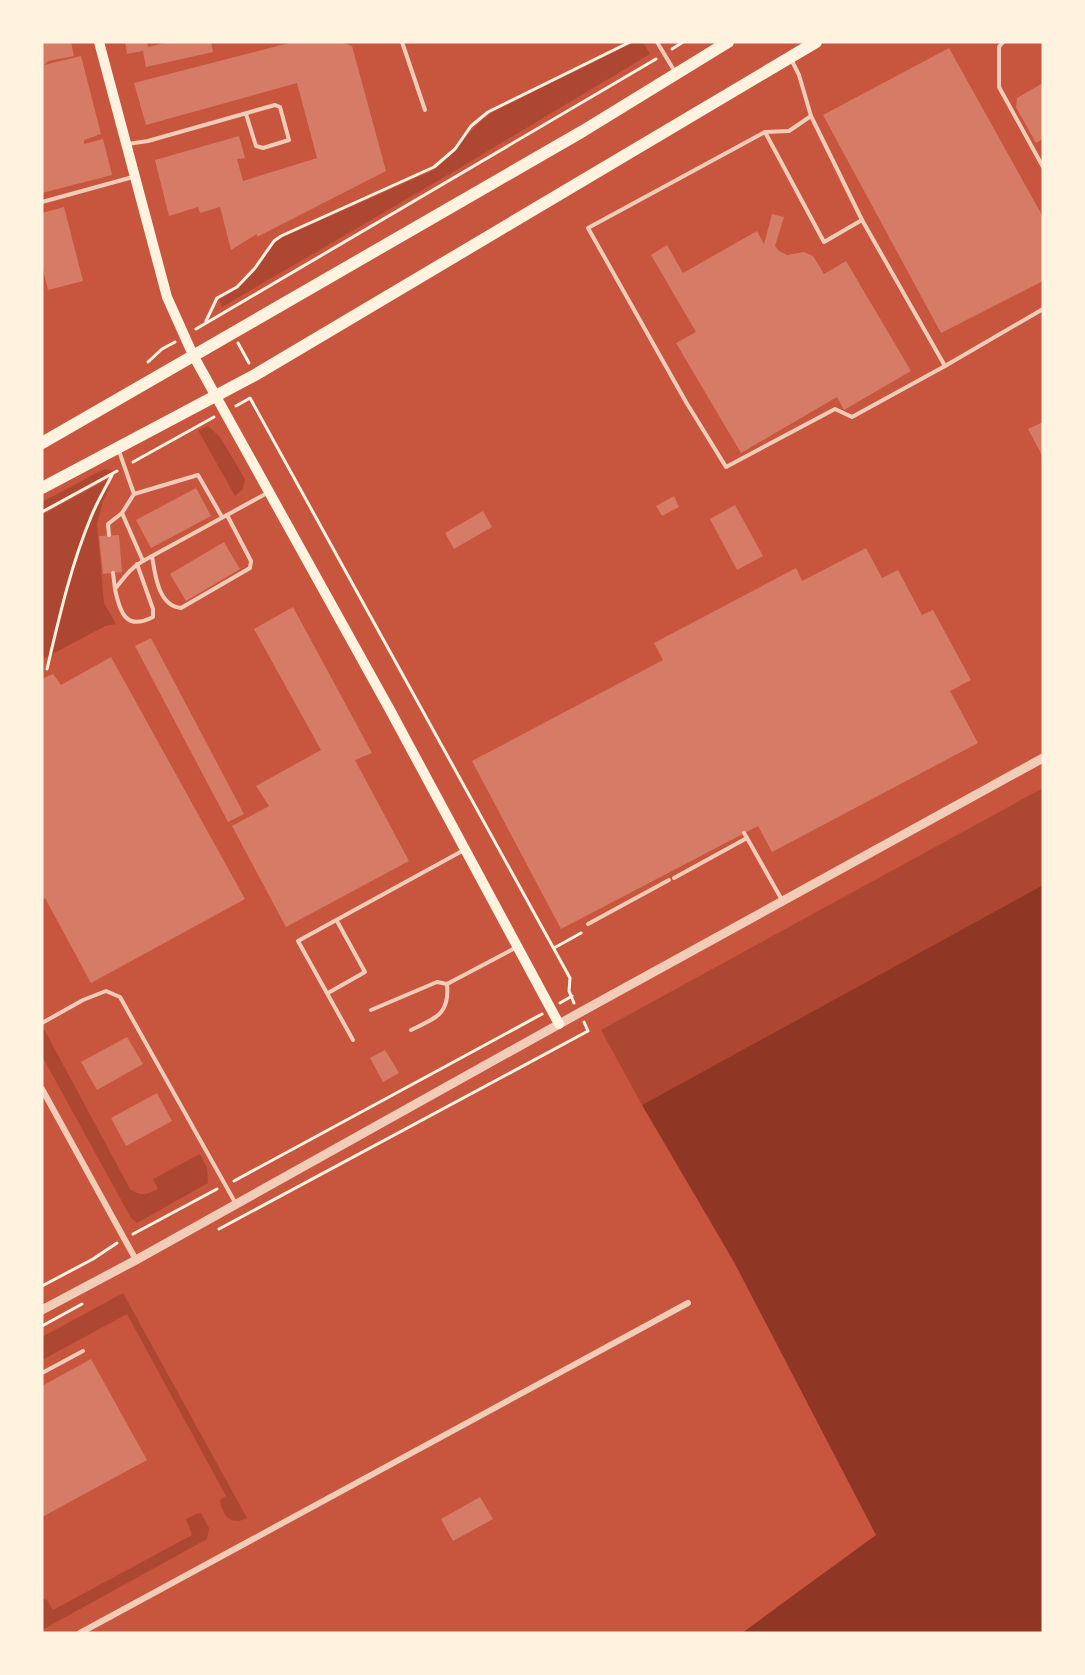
<svg xmlns="http://www.w3.org/2000/svg" width="1085" height="1675" font-family="Roboto,sans-serif">
<style>
.green{fill:#ae4732}
.water{fill:#8f3625}
.building{fill:#d67c66}
.lines{fill:none;stroke-linecap:round;stroke-linejoin:round}
.path{stroke:#fff3e0;stroke-width:3}
.service{stroke:#f1ccb7;stroke-width:4}
.minor{stroke:#f1ccb7;stroke-width:6}
.tertiary{stroke:#f1ccb7;stroke-width:9}
.secondary{stroke:#fff3e0;stroke-width:10}
.trunk{stroke:#fff3e0;stroke-width:12}
</style>
<rect width="100%" height="100%" fill="#c8553d"/>
<!-- green -->
<g class="green">
<path d="M 635,42 L 643,42 L 650,54 L 453,172 L 222,307 L 219,300 L 238,288 L 256,270 L 277,240 L 434,170 C 456,153 469,128 493,112 Z"/>
<path d="M 208,426 L 220,437 L 245,479 L 243,489 L 235,496 L 198,430 Z"/>
<path d="M 104,469 L 114,471 L 42,510 L 42,502 Z"/>
<path d="M 110,478 L 109,489 L 103,501 L 97,524 L 104,603 L 116,624 L 105,626 L 43,659 L 42,515 Z"/>
<path d="M 1043,788 L 1043,885 L 642,1105 L 601,1030 Z"/>
<path d="M 44,1029 L 130,1189 C 141,1197 146,1195 158,1189 L 153,1179 L 200,1154 L 207,1168 L 208,1183 L 137,1223 L 131,1218 L 42,1056 L 42,1031 Z"/>
<path d="M 123,1293 L 247,1518 C 231,1526 222,1516 220,1500 L 226,1496 L 127,1314 L 42,1360 L 42,1337 Z"/>
<path d="M 198,1513 L 201,1513 L 209,1528 L 207,1539 L 42,1630 L 42,1598 L 47,1600 L 53,1610 L 192,1535 L 186,1519 Z"/>
</g>
<!-- water -->
<path class="water" d="M 1043,885 L 1043,1633 L 742,1633 L 876,1535 L 734,1262 L 642,1105 Z"/>
<!-- building -->
<g class="building">
<path d="M 42,42 L 71,42 L 74,56 L 48,61 L 44,65 L 81,56 L 101,134 L 84,140 L 84,144 L 103,139 L 112,175 L 42,193 Z"/>
<path d="M 125,42 L 147,42 L 148,47 L 169,42 L 211,42 L 213,52 L 146,67 L 143,51 L 127,54 Z"/>
<path d="M 293,42 L 342,42 L 352,46 L 386,171 L 257,237 L 257,234 L 231,250 L 220,207 L 200,213 L 198,207 L 169,216 L 155,160 L 239,136 L 245,158 L 237,159 L 243,181 L 317,158 L 297,83 L 146,125 L 134,83 Z"/>
<path d="M 949,48 L 1043,217 L 1043,281 L 941,333 L 823,115 Z"/>
<path d="M 1043,83 L 1043,139 L 1036,143 L 1016,107 L 1017,98 Z"/>
<path d="M 64,207 L 83,281 L 48,290 L 42,265 L 42,213 Z"/>
<path d="M 772,214 L 784,217 L 775,246 L 779,251 L 787,255 L 804,252 L 813,256 L 824,274 L 846,261 L 911,371 L 844,410 L 837,397 L 741,453 L 676,343 L 696,332 L 651,255 L 667,245 L 683,273 L 757,231 L 764,244 Z"/>
<path d="M 1043,422 L 1043,457 L 1028,429 Z"/>
<path d="M 196,488 L 211,516 L 151,548 L 136,520 Z"/>
<path d="M 674,496 L 679,507 L 662,516 L 656,506 Z"/>
<path d="M 735,505 L 763,556 L 737,570 L 710,519 Z"/>
<path d="M 483,511 L 492,527 L 454,549 L 445,533 Z"/>
<path d="M 119,535 L 122,572 L 103,574 L 99,536 Z"/>
<path d="M 224,542 L 240,569 L 186,601 L 170,574 Z"/>
<path d="M 866,548 L 882,578 L 898,570 L 922,615 L 933,610 L 971,680 L 950,691 L 978,743 L 772,852 L 758,826 L 561,929 L 472,761 L 663,660 L 654,643 L 796,568 L 802,581 Z"/>
<path d="M 293,607 L 372,753 L 355,760 L 409,861 L 286,927 L 232,826 L 269,806 L 256,786 L 321,750 L 254,629 Z"/>
<path d="M 151,638 L 244,814 L 228,822 L 135,646 Z"/>
<path d="M 111,657 L 245,899 L 91,983 L 45,898 L 42,900 L 42,679 L 53,674 L 61,685 Z"/>
<path d="M 127,1037 L 143,1064 L 97,1090 L 81,1062 Z"/>
<path d="M 385,1050 L 399,1073 L 383,1082 L 370,1058 Z"/>
<path d="M 157,1093 L 172,1121 L 126,1146 L 111,1118 Z"/>
<path d="M 91,1359 L 147,1460 L 42,1517 L 42,1386 Z"/>
<path d="M 480,1497 L 493,1519 L 453,1541 L 441,1519 Z"/>
</g>
<g class="lines">
<!-- path -->
<g class="path">
<path d="M 672,49 L 683,42"/>
<path d="M 206,321 L 217,298 L 237,287 L 255,268 L 274,241 L 281,236 L 434,167 L 455,149 L 471,126 L 488,112 L 630,42"/>
<path d="M 196,329 L 656,59"/>
<path d="M 238,343 L 249,363"/>
<path d="M 148,362 L 162,349 L 175,342"/>
<path d="M 236,406 L 250,398 L 570,978 L 569,991 L 574,1003"/>
<path d="M 133,462 L 214,417"/>
<path d="M 42,512 L 117,471"/>
<path d="M 47,669 C 59,618 71,565 91,517 C 97,502 105,489 112,475"/>
<path d="M 554,948 L 581,933"/>
<path d="M 560,1003 L 572,996"/>
<path d="M 234,1181 L 542,1014"/>
<path d="M 219,1229 L 588,1031 L 584,1022"/>
<path d="M 133,1234 L 217,1189"/>
<path d="M 42,1286 L 93,1259 L 117,1243"/>
<path d="M 42,1326 L 82,1304"/>
</g>
<!-- service -->
<g class="service">
<path d="M 402,42 L 425,110"/>
<path d="M 657,42 L 675,72"/>
<path d="M 1003,42 L 999,47 L 999,87 L 1043,167"/>
<path d="M 792,61 L 799,75 L 811,116 L 862,220 L 945,366 L 1043,309"/>
<path d="M 811,116 L 789,131 L 765,132 L 588,228 L 686,402 L 726,467 L 835,409 L 852,417 L 945,366"/>
<path d="M 765,132 L 824,242 L 862,220"/>
<path d="M 128,144 L 148,141 L 275,105 L 280,107 L 289,140 L 263,148 L 256,146 L 246,114"/>
<path d="M 42,202 L 133,177"/>
<path d="M 119,451 L 134,494 L 122,513 L 143,561"/>
<path d="M 134,494 L 198,475 L 222,517"/>
<path d="M 109,535 L 108,524 L 122,513"/>
<path d="M 152,556 C 155,574 158,606 181,608 L 250,568 L 251,561 L 227,515"/>
<path d="M 137,564 L 153,609 L 153,617 C 126,631 120,613 115,589 C 124,578 130,568 143,561 C 185,538 227,515 269,492"/>
<path d="M 113,573 L 115,589"/>
<path d="M 744,833 L 747,838"/>
<path d="M 674,878 L 747,838 L 782,900"/>
<path d="M 588,924 L 669,880"/>
<path d="M 328,993 L 365,972 L 337,921"/>
<path d="M 371,1010 L 437,982 L 447,984 L 517,947"/>
<path d="M 42,1023 L 83,1000 L 106,991 L 120,997 L 236,1204"/>
<path d="M 411,1030 C 435,1018 450,1015 447,984"/>
<path d="M 353,1040 L 298,941 L 464,850"/>
<path d="M 42,1373 L 83,1351"/>
</g>
<!-- minor -->
<g class="minor">
<path d="M 42,1089 L 136,1260"/>
<path d="M 80,1633 L 688,1303"/>
</g>
<!-- tertiary -->
<path class="tertiary" d="M 42,1310 L 136,1260 L 579,1013 L 1043,758"/>
<!-- secondary -->
<path class="secondary" d="M 99,42 L 167,297 L 193,355 L 390,710 L 559,1024"/>
<!-- trunk -->
<g class="trunk">
<path d="M 42,443 L 583,131 L 728,42"/>
<path d="M 42,488 L 255,375 L 816,42"/>
</g>
</g>
<!-- border -->
<rect width="1085" height="1675" fill="none" stroke="#fff3e0" stroke-width="87"/>
</svg>
